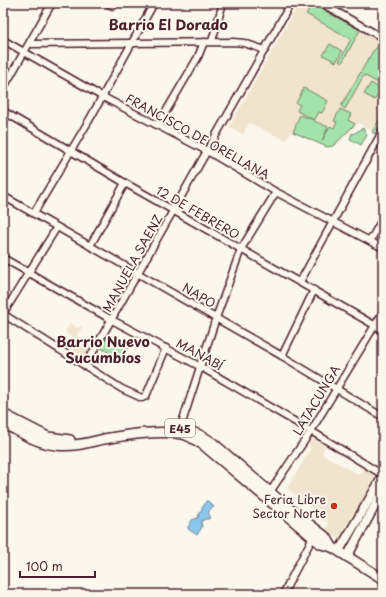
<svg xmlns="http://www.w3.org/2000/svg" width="386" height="597" font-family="'Playpen Sans',sans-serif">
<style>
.built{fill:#f0e4ce}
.green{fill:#a3e2aa;stroke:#76806a}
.water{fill:#8bc7eb;stroke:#71849e}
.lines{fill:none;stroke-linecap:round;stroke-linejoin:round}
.street-casing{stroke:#4a1f2b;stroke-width:9}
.secondary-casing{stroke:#4a1f2b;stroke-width:11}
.primary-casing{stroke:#4a1f2b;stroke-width:12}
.street{stroke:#fbf7ec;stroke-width:6}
.secondary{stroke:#fbf7ec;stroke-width:8}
.primary{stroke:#fbf7ec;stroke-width:9}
.poi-dot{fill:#c8321e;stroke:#fbf7ec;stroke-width:1.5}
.labels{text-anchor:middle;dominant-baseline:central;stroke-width:4;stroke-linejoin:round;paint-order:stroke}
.shield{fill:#fbf7ec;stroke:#7f6065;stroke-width:1}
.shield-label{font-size:11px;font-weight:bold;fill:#4a1f2b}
.street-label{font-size:12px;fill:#4a1f2b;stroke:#fbf7ec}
.poi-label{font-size:12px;fill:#4a1f2b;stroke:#fbf7ec;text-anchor:end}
.quarter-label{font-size:14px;font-weight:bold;fill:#4a1f2b;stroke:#fbf7ec}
</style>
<rect width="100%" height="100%" fill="#fbf7ec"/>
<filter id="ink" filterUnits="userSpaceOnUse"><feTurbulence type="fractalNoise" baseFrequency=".025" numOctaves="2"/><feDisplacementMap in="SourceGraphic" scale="8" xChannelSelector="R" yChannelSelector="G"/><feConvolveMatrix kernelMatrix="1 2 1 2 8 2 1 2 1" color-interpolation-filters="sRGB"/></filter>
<g filter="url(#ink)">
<!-- built -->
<g class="built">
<path d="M 299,3 L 318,3 L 383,39 L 383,123 L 377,134 L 359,123 L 337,145 L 307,138 L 304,134 L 291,133 L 285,140 L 249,123 L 243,134 L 229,127 Z"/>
<path d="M 70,323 L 78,328 L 80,326 L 82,327 L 76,336 L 94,347 L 85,361 L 65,349 L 72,337 L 65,332 Z"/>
<path d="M 313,439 L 325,446 L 322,454 L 359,475 L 364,468 L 375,474 L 375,477 L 343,536 L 339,539 L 325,530 L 329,524 L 287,488 L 310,450 L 309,444 Z"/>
</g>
<!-- green -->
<g class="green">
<path d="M 312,4 L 360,30 L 342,63 L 339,61 L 351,39 L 306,14 Z"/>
<path d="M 330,44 L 342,51 L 336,62 L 323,55 Z"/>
<path d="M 378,46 L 383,49 L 378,60 L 383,63 L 383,86 L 364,75 L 345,109 L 341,106 L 373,51 Z"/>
<path d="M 371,83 L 381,89 L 375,100 L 364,94 Z"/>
<path d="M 304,88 L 328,101 L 322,113 L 319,112 L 314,121 L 328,127 L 322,141 L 330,126 L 334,128 L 337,122 L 334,121 L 340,109 L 351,114 L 348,120 L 355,124 L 333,146 L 327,147 L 293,132 L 300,115 L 314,120 L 297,111 L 300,105 L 296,103 Z"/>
<path d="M 383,114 L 383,122 L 375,134 L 372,132 Z"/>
<path d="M 363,128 L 367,135 L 361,145 L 350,139 L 352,133 L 353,134 Z"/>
<path d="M 108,335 L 129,347 L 121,360 L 101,348 Z"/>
</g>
<!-- water -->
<path class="water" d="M 206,501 L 208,501 L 214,507 C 206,510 210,514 209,519 L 206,519 L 201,521 L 202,527 L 197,535 L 188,529 L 188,527 L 192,520 L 198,518 L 199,514 L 202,509 L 202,507 L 204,506 Z"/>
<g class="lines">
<!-- street casing -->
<g class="street-casing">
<g id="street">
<path d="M 107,3 L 113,6 L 114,3"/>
<path d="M 321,3 L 383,38"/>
<path d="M 3,40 L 103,97 L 207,151 L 276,192 L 383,248"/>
<path d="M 212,41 L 223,3"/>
<path d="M 30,44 L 233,42 L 244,43 L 265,50"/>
<path d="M 3,89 L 52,3"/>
<path d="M 3,111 L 125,183 L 383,330"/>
<path d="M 158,125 L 198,57 L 204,42"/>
<path d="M 3,196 L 282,356 L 383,417"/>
<path d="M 34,213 L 91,117 L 154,3"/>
<path d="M 370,241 L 383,218"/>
<path d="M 90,246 L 125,183"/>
<path d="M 3,258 L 112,320 L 201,367 L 311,431 L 383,475"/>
<path d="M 300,282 L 383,130"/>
<path d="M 3,314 L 122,389 L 142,398 L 146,396 L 166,348"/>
<path d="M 3,314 L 57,227"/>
<path d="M 282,356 L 314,290"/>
<path d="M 85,366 L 291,3"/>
<path d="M 179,432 L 216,318 L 241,249 L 276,192"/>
<path d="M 268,495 L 311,431 L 383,312"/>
<path d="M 283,594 L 314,535"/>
</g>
</g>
<!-- secondary casing -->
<g class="secondary-casing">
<g id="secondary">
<path d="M 339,551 L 383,476"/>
<path d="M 347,557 L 383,491"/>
</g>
</g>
<!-- primary casing -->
<g class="primary-casing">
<g id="primary">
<path d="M 3,414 L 48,437 L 70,440"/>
<path d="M 3,423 C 20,432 36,443 56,445 C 72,447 88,443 104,439 C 127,435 163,429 186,435 C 191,437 197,441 202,444 L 321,544 L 332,547 L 383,579"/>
<path d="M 179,428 C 192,431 202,435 213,443 L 286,506 L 327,538 L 332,547"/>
</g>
</g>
<!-- street -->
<use href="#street" class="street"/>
<!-- secondary -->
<use href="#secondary" class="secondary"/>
<!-- primary -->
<use href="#primary" class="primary"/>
</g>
</g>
<!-- markers -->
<circle class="poi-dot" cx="334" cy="506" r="4"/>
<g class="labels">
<!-- shield labels -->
<rect class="shield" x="165" y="419" width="30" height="18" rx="3"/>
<g class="shield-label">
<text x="180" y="428">E45</text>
</g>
<!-- street labels -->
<g class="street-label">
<text transform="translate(198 136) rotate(29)">FRANCISCO DE ORELLANA</text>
<text transform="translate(198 212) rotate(30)">12 DE FEBRERO</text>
<text transform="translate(132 263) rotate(-61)">MANUELA SAENZ</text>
<text transform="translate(199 295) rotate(30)">NAPO</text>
<text transform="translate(200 354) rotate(29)">MANABÍ</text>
<text transform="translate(316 400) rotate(-59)">LATACUNGA</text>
</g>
<!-- poi labels -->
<g class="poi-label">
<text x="326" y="499">Feria Libre<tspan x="326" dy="14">Sector Norte</tspan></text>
</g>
<!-- quarter labels -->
<g class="quarter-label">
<text x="168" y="24">Barrio El Dorado</text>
<text x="103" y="341">Barrio Nuevo<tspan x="103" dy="16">Sucumbíos</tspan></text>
</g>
</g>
<!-- margin -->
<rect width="386" height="597" fill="none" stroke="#fbf7ec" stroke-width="16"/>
<rect x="8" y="8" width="370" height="581" fill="none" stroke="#4a1f2b" stroke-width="1.5" filter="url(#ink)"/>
<!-- scale -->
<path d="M20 571v6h75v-6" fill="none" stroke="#4a1f2b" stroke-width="2"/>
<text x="26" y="571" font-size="12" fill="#4a1f2b" stroke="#fbf7ec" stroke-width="3" paint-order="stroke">100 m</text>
</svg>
